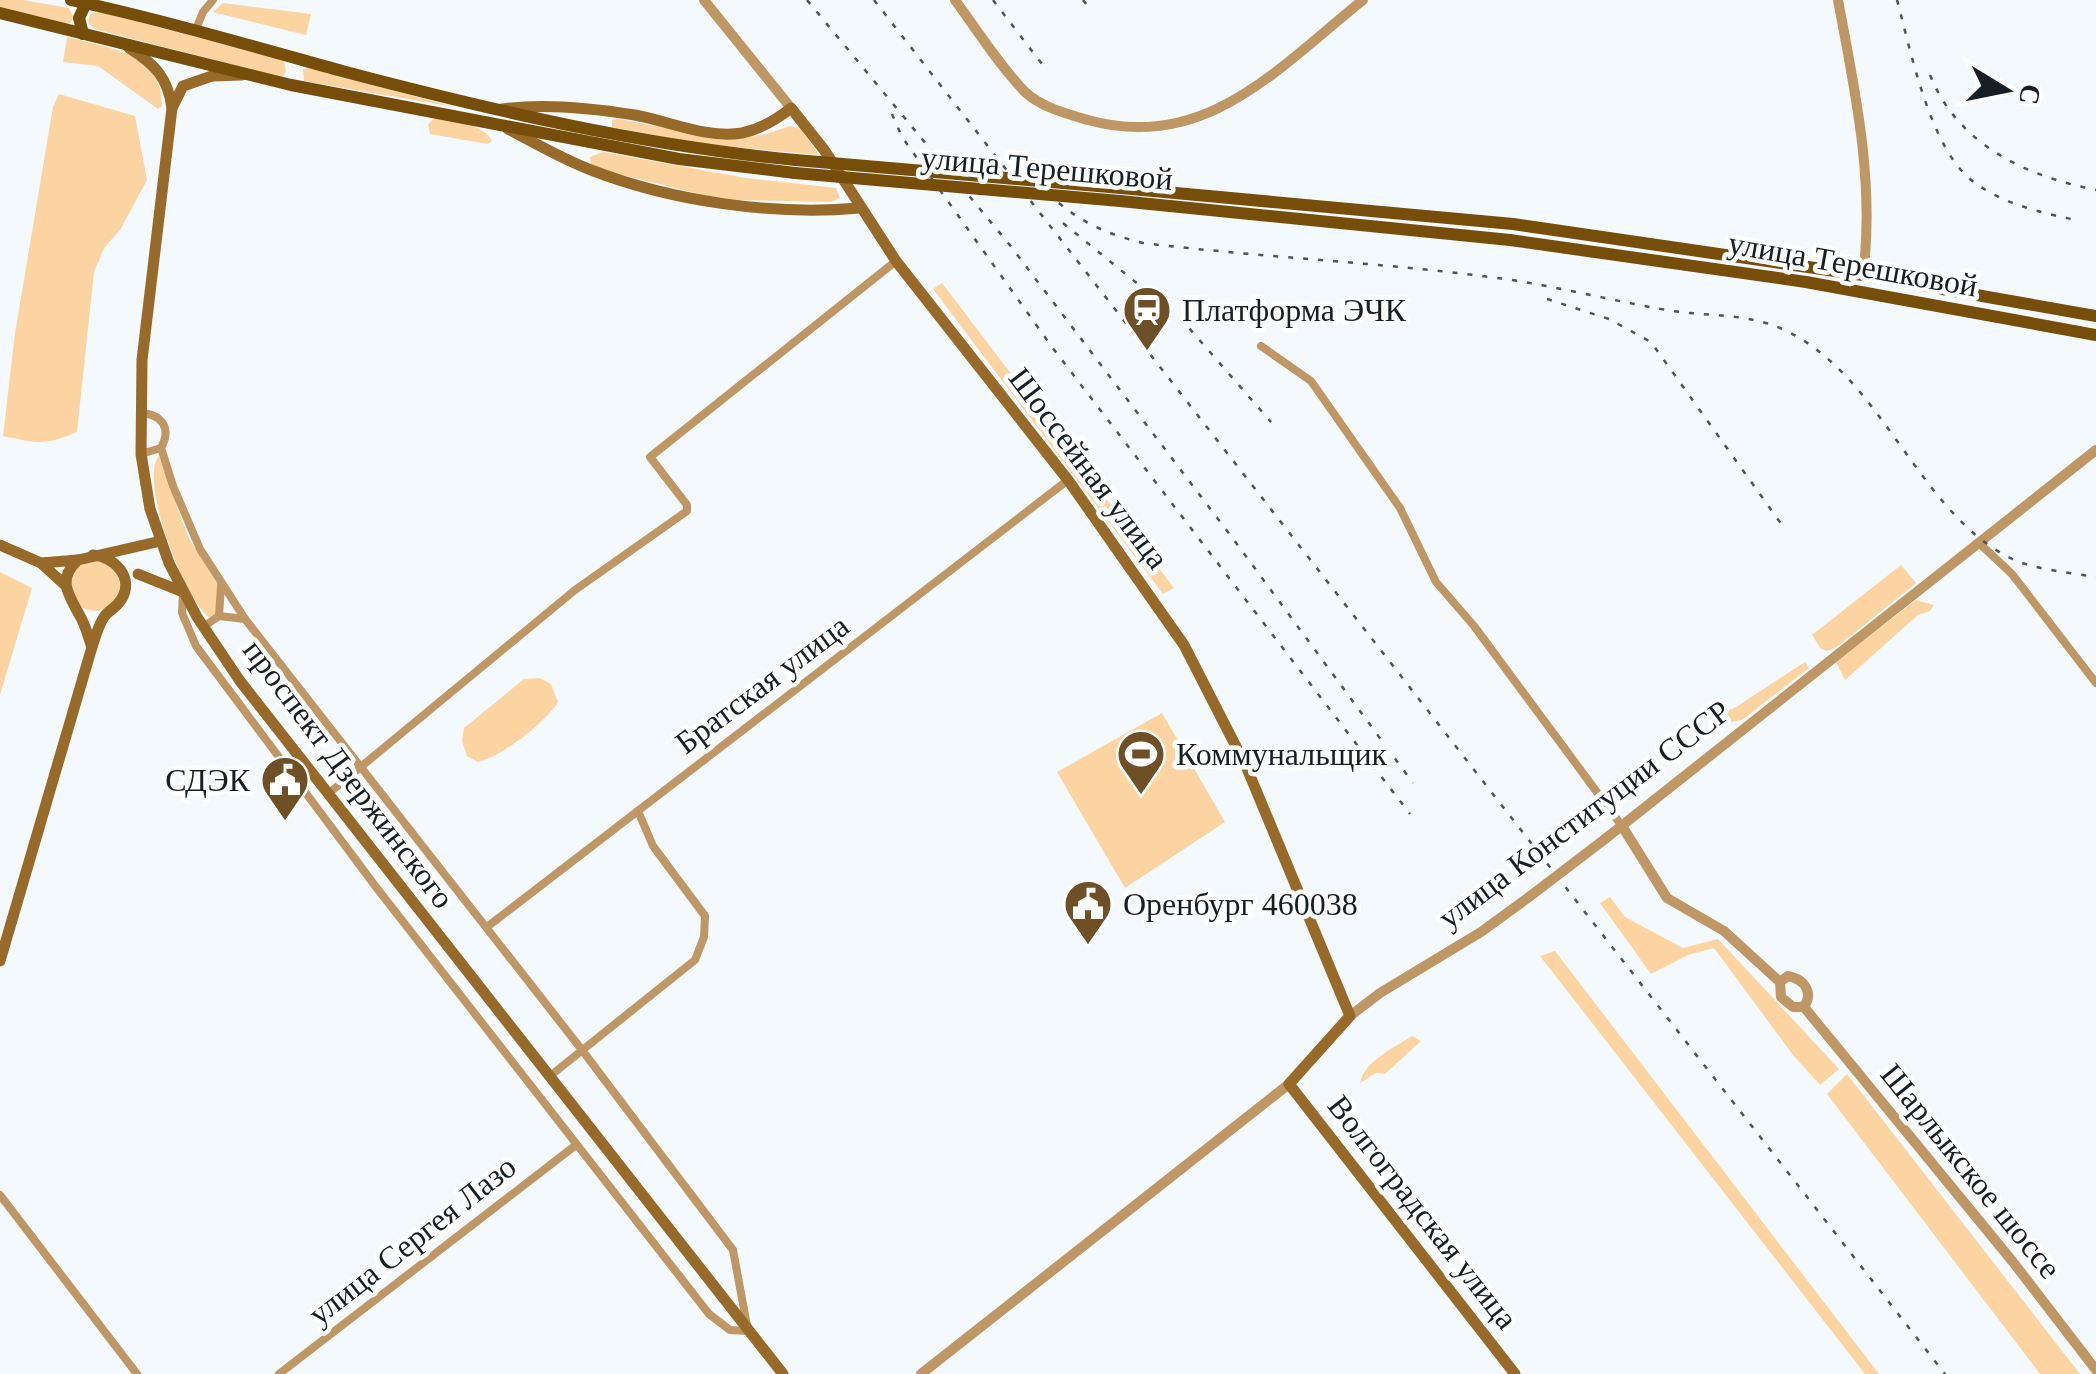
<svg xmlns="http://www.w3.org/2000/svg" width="2096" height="1374" font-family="'Times New Roman',serif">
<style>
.green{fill:#fcd4a2}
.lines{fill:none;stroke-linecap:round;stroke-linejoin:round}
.minor{stroke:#bf9765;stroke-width:8}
.tertiary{stroke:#bf9765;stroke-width:10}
.secondary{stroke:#986a29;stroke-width:11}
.primary{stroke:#764d09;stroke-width:12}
.rail{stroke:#4d545b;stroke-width:2.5;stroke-dasharray:5 10;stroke-linecap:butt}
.tertiary-bridge{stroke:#bf9765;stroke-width:10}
.primary-bridge{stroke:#764d09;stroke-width:12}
.labels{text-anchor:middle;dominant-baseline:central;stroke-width:9;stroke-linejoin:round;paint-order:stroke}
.street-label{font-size:32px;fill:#161e26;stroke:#fff}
.poi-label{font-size:32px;fill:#161e26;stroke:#fff;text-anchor:start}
</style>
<rect width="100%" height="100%" fill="#f4f9fd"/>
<!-- green -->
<g class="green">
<path d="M 0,0 L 23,0 L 69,8 L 73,17 L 71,23 L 64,24 L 0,8 Z"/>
<path d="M 223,3 L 311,14 L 306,35 L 213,12 Z"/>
<path d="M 100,12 L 277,58 L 284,61 L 286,72 L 282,77 L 273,75 L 95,29 L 88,23 L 90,14 Z"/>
<path d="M 67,37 C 109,48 163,53 162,106 L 158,109 L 98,66 L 63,62 Z"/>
<path d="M 311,68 L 454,107 L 304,81 L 303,69 Z"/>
<path d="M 59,94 L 135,116 L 147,180 L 120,230 L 104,248 L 94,272 L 77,432 C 45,446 36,443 3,436 L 15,333 L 53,107 Z"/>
<path d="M 435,118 C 454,122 483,123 492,141 L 488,144 L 430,134 L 428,124 Z"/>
<path d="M 619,119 L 730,140 L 762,135 L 790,126 L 801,129 L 819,155 L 701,144 L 612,127 L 612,120 Z"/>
<path d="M 603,152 L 746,178 L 836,188 L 840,198 L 831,202 L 739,200 L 708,196 L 598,169 L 591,164 L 590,157 Z"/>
<path d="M 942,283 L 1174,588 L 1163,594 L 933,289 Z"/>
<path d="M 159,456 L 188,537 L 219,587 L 217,613 L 210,618 C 185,602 138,478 159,456 Z"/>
<circle cx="95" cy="586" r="25"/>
<path d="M 1901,565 L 1916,583 L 1838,646 L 1828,651 L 1821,649 L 1812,635 Z"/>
<path d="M 0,572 L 32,588 L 0,695 Z"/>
<path d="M 1916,600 L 1934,605 L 1930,611 L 1918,615 L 1845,680 L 1836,662 Z"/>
<path d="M 1805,662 L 1809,668 L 1742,720 L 1721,724 L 1716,716 L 1736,707 Z"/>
<path d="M 540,678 L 551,684 L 558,702 C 546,722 501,757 478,762 L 467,756 L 462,741 L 464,728 L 524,679 Z"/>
<path d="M 1162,713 L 1225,822 L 1125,888 L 1057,772 Z"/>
<path d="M 1610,897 L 1625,917 L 1683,948 L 1718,939 L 1839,1069 L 1820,1085 L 1793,1055 L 1714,948 L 1688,955 L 1651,974 L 1600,903 Z"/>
<path d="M 1555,951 L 1879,1374 L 1865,1374 L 1540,956 Z"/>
<path d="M 1412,1036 L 1421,1041 L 1385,1074 L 1376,1073 L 1360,1083 C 1365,1060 1394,1048 1412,1036 Z"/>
<path d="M 1847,1074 L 2080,1374 L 2040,1374 L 1827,1094 Z"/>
</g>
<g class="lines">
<!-- minor -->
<g class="minor">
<path d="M 196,29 L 203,12 L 213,0"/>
<path d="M 1261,346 L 1311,381 L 1400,508 L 1436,582 L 1474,626 L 1622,826"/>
<path d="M 140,413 C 162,414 172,428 161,448 L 141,454"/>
<path d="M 161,448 L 173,486 L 200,549 L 245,619 L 582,1050 L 733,1250 L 748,1331 L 730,1330 L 709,1314 L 376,887 L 196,646 L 182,613 L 183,592"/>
<path d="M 1979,543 L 2012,574 L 2096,683"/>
<path d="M 219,616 L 221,586"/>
<path d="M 203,627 L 219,616 L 245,619"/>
<path d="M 328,794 L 575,590 L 687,511 L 687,505 L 650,457 L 896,261"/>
<path d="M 487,927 L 1068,480"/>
<path d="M 550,1076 L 695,960 L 704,937 L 705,916 L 653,846 L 638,811"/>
<path d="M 0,1195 L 137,1374"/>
<path d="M 279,1374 L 576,1145"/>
</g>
<!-- tertiary -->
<g class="tertiary">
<path d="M 704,0 L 791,108"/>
<path d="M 955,0 C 977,30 999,65 1025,92 C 1041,107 1067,114 1088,120 C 1206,153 1280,66 1363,0"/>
<path d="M 1838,0 C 1855,91 1875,182 1863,275"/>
<path d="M 1622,826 L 1667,898 L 1724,931 L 1780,982"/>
<path d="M 1605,839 L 2096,450"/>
<path d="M 1788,976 C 1804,979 1814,992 1804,1007 L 1793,1007 L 1781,997 L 1780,982 Z"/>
<path d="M 1804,1007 L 2013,1262 L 2096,1370"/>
<path d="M 1350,1016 L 1380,993 L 1481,932 L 1529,897"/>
<path d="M 921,1374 L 1289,1084"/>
</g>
<!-- secondary -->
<g class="secondary">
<path d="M 129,48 C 155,64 168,78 172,108 L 142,360 L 141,454 L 150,509 L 169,563 L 197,617 L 240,681 L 783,1374"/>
<path d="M 172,108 L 183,86 L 212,76 L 242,75"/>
<path d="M 502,109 C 544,103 592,108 635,115 C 668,121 708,139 742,133 C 761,129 776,120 791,108 L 825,151 L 896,261 L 1068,480 L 1184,645 L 1246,766 L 1350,1016 L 1289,1084 L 1515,1374"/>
<path d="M 508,129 C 535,143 562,159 591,170 C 671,201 774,216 859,208"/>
<path d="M 0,545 L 41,563 L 65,585"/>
<path d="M 78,560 C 56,580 69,595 80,616 C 86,626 88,637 92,647"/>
<path d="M 41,563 L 78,560 L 161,541"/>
<path d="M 138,574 L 183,592"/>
<path d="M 0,961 L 92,647 C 95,638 98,626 104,617 C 108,611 116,608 121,600 C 135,578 115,557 93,555"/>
</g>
<!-- primary -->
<g class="primary">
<path d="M 71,0 C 163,20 252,46 342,71 C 490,110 644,146 796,160"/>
<path d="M 0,13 L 291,85 L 679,159 L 795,173"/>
<path d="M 83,34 L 79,18 L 86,3"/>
<path d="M 1121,188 L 1513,224 L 1863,275 L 2096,316"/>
<path d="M 1120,201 L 1510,240 L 1806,282 L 2096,335"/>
</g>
<!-- rail -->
<g class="rail">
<path d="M 807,0 L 1009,244 L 1234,540 L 1413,783"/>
<path d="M 874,0 L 1945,1374"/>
<path d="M 993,0 L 1045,68"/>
<path d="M 1083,0 L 1092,11"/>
<path d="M 1897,0 C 1911,51 1930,151 1975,183 C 2004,204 2042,213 2076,220"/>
<path d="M 1930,75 C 1958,145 2026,176 2096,190"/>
<path d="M 892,114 L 902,137 L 1052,347 L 1410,814"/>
<path d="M 1016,161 C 1058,206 1082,228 1143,243 C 1258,257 1374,262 1490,277 C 1547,284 1604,299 1661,309 C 1700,317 1743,312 1780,328 C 1880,371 1915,508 2008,557 C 2033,570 2068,572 2096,577"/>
<path d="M 1063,223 L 1182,320 L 1271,422"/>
<path d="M 1547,299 L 1609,319 L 1651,342 L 1782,525"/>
</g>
<!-- tertiary-bridge -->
<path class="tertiary-bridge" d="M 1529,897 L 1605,839"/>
<!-- primary-bridge -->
<g class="primary-bridge">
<path d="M 796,160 L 1121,188"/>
<path d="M 795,173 L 1120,201"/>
</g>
</g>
<!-- icons -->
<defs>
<g id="station-pin" transform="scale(2.5)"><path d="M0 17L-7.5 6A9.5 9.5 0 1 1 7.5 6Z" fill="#6f4f25" stroke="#fff"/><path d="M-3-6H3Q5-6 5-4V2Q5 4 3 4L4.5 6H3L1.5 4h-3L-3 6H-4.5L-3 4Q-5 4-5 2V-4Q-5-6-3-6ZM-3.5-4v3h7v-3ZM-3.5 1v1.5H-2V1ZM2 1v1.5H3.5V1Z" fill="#fff"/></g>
<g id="stadium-pin" transform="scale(2.5)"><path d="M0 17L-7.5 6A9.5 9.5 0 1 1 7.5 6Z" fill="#6f4f25" stroke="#fff"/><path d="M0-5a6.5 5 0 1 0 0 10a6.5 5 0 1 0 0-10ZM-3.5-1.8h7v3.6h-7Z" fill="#fff"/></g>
<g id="civic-pin" transform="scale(2.5)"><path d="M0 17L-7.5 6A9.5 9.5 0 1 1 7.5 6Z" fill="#6f4f25" stroke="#fff"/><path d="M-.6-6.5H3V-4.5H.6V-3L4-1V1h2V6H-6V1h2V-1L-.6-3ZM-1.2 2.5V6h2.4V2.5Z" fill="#fff"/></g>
</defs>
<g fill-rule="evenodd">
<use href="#station-pin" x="1147" y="310"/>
<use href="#stadium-pin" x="1141" y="754"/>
<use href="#civic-pin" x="285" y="780"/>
<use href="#civic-pin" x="1088" y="904"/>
</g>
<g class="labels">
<!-- street labels -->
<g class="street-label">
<text transform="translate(1047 168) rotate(5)">улица Терешковой</text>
<text transform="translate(1853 264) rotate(10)">улица Терешковой</text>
<text transform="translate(1089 468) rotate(53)">Шоссейная улица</text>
<text transform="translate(762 684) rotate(-37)">Братская улица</text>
<text transform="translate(349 774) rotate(53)">проспект Дзержинского</text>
<text transform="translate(1584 814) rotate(-37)">улица Конституции СССР</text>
<text transform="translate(1971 1171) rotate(51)">Шарлыкское шоссе</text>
<text transform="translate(1423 1212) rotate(52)">Волгоградская улица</text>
<text transform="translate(412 1240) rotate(-38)">улица Сергея Лазо</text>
</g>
<!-- poi labels -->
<g class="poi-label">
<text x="1182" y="310">Платформа ЭЧК</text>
<text x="1176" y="754">Коммунальщик</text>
<text x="250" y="780" text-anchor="end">СДЭК</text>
<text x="1123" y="904">Оренбург 460038</text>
</g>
</g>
<!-- north arrow -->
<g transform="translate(2006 90) rotate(100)" stroke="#ffffff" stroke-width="8" paint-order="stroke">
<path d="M0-8L18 38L0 25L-18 38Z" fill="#161e26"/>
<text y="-15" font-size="28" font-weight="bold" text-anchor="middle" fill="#161e26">С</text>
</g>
</svg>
